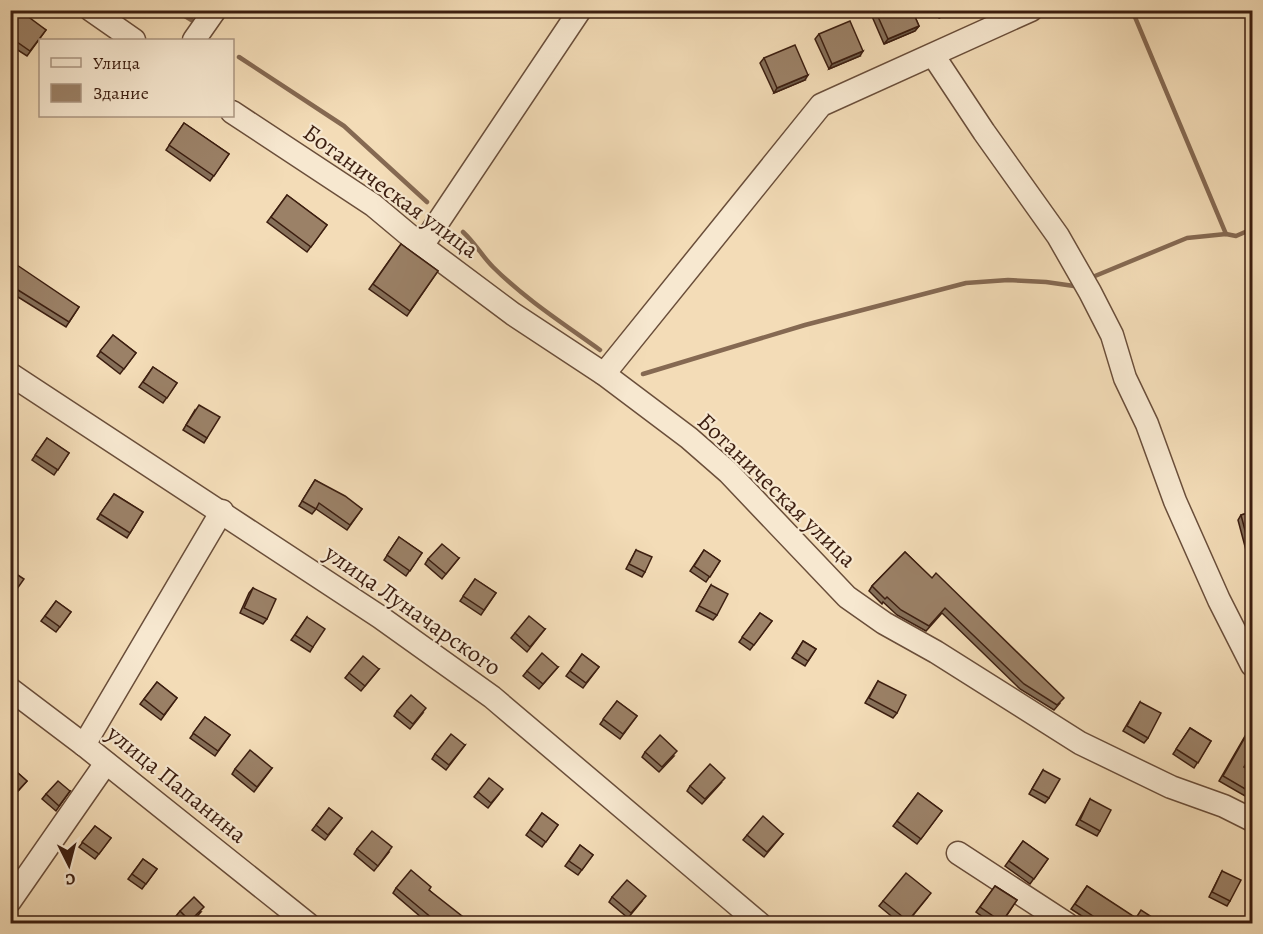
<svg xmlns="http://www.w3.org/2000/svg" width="1263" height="934" font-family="Alegreya,serif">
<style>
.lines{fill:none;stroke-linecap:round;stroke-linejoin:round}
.stream{stroke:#856952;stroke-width:4.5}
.minor-casing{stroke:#6a4e3a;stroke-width:25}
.minor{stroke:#f7e8d0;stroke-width:22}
.wall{fill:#856f59;stroke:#3c1e10;stroke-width:1.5}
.shaded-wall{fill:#6c5a48;stroke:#3c1e10;stroke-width:1.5}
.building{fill:#9b8167;stroke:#3c1e10;stroke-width:1.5}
.labels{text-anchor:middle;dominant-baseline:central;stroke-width:4.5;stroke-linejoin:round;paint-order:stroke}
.street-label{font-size:24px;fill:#3c1e10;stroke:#f7e8d0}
</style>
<rect width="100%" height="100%" fill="#f3dcb7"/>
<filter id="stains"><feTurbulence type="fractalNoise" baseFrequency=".00333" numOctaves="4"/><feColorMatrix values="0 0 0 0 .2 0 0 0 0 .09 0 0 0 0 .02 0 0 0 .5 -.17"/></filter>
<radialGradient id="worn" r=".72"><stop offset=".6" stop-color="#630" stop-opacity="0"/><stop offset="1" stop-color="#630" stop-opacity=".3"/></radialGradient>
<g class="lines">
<!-- stream -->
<g class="stream">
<path d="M 175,10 L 198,24"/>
<path d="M 1132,10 L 1226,234"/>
<path d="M 239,57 L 344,126 L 427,202"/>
<path d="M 463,232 C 475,243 482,256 493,267 C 525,299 564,324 600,350"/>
<path d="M 1095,276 L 1187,238 L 1226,234 L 1236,236 L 1252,229"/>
<path d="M 643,374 L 805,325 L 966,283 L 1008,280 L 1046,282 L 1074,286"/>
</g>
<!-- minor casing -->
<g class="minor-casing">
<g id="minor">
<path d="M 91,10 L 134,40"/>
<path d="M 194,40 L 215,10"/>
<path d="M 933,55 L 984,132 L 1058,236 L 1090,292 L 1112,335 L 1125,378 L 1147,424 L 1175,501 L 1219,600 L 1252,665"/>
<path d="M 232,112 L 373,205 L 422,246 L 513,314 L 604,374 L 689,438 L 728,472 L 847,597 L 884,623 L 936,652 L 1080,743 L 1171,787 L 1224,806 L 1252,820"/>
<path d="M 422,246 L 580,10"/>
<path d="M 10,374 L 380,617 L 492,697 L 760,924"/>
<path d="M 604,374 L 821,105 L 1031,10"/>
<path d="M 10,689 L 84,745 L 308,924"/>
<path d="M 84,745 L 222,511"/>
<path d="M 958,853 L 1067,924"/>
<path d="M 10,901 L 106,763"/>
</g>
</g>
<!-- minor -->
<use href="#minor" class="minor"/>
</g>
<!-- wall -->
<g class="wall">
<path d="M 10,10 L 46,30 L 27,56 L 10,45 Z"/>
<path d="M 874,10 L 912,10 L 919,26 L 915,31 L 884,44 L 871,14 Z"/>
<path d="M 936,10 L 956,10 L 939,18 Z"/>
<path d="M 819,34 L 860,56 L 829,69 L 815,39 Z"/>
<path d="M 764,58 L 805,80 L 774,93 L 760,63 Z"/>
<path d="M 184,123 L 229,154 L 210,181 L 166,150 Z"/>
<path d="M 287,195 L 327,225 L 307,252 L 267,222 Z"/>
<path d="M 401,244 L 438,271 L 407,316 L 369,289 Z"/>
<path d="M 10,268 L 79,307 L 66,327 L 10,292 Z"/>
<path d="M 113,335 L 136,353 L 120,374 L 97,356 Z"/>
<path d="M 153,367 L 177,383 L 163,403 L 139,387 Z"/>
<path d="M 195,410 L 207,438 L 204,443 L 183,430 Z"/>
<path d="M 47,438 L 69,453 L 54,475 L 32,460 Z"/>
<path d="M 315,480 L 362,509 L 347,530 L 316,509 L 312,514 L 299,506 Z"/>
<path d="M 114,494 L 143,512 L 127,538 L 97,519 Z"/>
<path d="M 1252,512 L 1252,569 L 1251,569 L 1238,520 L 1241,515 Z"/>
<path d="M 399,537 L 422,553 L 406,576 L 384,560 Z"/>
<path d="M 636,550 L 645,572 L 642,577 L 626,569 Z"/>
<path d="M 704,550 L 720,561 L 706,582 L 690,571 Z"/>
<path d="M 905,552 L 1060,703 L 1054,710 L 1020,689 L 942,613 L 926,631 L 897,615 L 883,602 L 882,604 L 869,591 L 872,586 Z"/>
<path d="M 459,558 L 442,579 L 425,564 L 428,559 Z"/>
<path d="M 475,579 L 496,593 L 481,615 L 460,601 Z"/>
<path d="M 711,585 L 717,615 L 713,620 L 696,611 Z"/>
<path d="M 253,588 L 267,619 L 263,624 L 240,613 L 249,593 Z"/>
<path d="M 56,601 L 71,612 L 56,632 L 41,621 Z"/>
<path d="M 760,613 L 772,621 L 750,650 L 739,642 Z"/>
<path d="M 307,617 L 313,647 L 310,652 L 291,640 Z"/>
<path d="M 545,629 L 527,652 L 511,638 L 515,633 Z"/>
<path d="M 803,641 L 816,649 L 805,666 L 792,658 Z"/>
<path d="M 582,654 L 599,667 L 583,688 L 566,676 Z"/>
<path d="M 558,667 L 539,689 L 523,676 L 527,671 Z"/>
<path d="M 379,669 L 361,691 L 345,678 L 349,673 Z"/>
<path d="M 878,681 L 897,713 L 893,718 L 865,703 Z"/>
<path d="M 157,682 L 177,698 L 161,720 L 140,704 Z"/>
<path d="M 617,701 L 637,716 L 620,739 L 600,724 Z"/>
<path d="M 1140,702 L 1148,738 L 1144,743 L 1123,731 Z"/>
<path d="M 397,711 L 423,713 L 410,729 L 394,716 Z"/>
<path d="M 205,717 L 230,735 L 215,756 L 190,738 Z"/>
<path d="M 1252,724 L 1252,753 L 1244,767 L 1252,772 L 1252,800 L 1219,781 Z"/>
<path d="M 1190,728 L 1211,741 L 1194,768 L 1173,754 Z"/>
<path d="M 465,745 L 446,770 L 432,759 L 435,754 Z"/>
<path d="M 645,752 L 674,756 L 659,772 L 642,757 Z"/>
<path d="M 10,766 L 27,781 L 11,799 L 10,799 Z"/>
<path d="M 272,768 L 254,792 L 232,774 L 235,769 Z"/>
<path d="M 1043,770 L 1049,798 L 1045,803 L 1029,794 Z"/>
<path d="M 721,783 L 702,804 L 687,791 L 690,786 Z"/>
<path d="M 70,791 L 56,811 L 42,799 L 46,794 Z"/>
<path d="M 478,792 L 499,794 L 488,808 L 474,797 Z"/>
<path d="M 918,793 L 942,811 L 917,844 L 893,826 Z"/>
<path d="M 1090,799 L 1100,831 L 1097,836 L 1076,825 Z"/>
<path d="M 329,808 L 342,818 L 325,840 L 312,830 Z"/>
<path d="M 542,813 L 558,825 L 542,847 L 526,835 Z"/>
<path d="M 95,826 L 111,838 L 95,859 L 79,847 Z"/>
<path d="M 783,834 L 764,857 L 743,840 L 747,835 Z"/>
<path d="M 1023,841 L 1048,859 L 1030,884 L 1005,866 Z"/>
<path d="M 580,845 L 593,855 L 578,875 L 565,866 Z"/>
<path d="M 357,849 L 389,852 L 374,871 L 354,854 Z"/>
<path d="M 143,859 L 157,869 L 142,889 L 128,879 Z"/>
<path d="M 1222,871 L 1230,901 L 1227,906 L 1209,897 Z"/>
<path d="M 995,886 L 1017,900 L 1001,924 L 993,924 L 976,912 Z"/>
<path d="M 1087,886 L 1135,918 L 1156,924 L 1094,924 L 1071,909 Z"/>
<path d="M 396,888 L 429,890 L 465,924 L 429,924 L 393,893 Z"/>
<path d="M 612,897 L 642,901 L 628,918 L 609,902 Z"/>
<path d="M 927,898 L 906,924 L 901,924 L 879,906 L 883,901 Z"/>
<path d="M 180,911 L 201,912 L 190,924 L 184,924 L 176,916 Z"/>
</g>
<!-- shaded-wall -->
<g class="shaded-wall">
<path d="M 948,10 L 956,10 L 939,18 L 943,13 Z"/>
<path d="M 919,26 L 915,31 L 884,44 L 888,39 Z"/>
<path d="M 863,51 L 860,56 L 829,69 L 832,64 Z"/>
<path d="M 808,75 L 805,80 L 774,93 L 777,88 Z"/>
</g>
<!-- building -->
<g class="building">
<path d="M 10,10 L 19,10 L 46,30 L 30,51 L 10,37 Z"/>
<path d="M 875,10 L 912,10 L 919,26 L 888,39 Z"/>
<path d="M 850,21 L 863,51 L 832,64 L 819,34 Z"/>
<path d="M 795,45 L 808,75 L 777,88 L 764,58 Z"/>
<path d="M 184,123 L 229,154 L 214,176 L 169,145 Z"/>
<path d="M 287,195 L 327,225 L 311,247 L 271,217 Z"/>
<path d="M 401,244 L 438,271 L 410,311 L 373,284 Z"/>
<path d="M 14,263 L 79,307 L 69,322 L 10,285 L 10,268 Z"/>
<path d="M 113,335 L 136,353 L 124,369 L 100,351 Z"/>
<path d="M 153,367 L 177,383 L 167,398 L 143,382 Z"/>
<path d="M 199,405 L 220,417 L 207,438 L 186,425 Z"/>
<path d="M 47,438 L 69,453 L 58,470 L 35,455 Z"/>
<path d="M 315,480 L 345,496 L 362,509 L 350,525 L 319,503 L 316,509 L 302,501 Z"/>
<path d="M 114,494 L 143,512 L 130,533 L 100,514 Z"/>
<path d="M 1252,512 L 1252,557 L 1241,515 Z"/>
<path d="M 399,537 L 422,553 L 410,571 L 387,555 Z"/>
<path d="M 442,544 L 459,558 L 446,574 L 428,559 Z"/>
<path d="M 636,550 L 652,557 L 645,572 L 629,564 Z"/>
<path d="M 704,550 L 720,561 L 710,577 L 694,566 Z"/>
<path d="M 905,552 L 932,578 L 936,573 L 1064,698 L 1057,705 L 1024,684 L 945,608 L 929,626 L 901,610 L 887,597 L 885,599 L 872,586 Z"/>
<path d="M 10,570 L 24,579 L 12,596 L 10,596 Z"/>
<path d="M 475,579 L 496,593 L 484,610 L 463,596 Z"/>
<path d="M 711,585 L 728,594 L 717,615 L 699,606 Z"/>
<path d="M 253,588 L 276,599 L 267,619 L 244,608 Z"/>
<path d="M 56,601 L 71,612 L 60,627 L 45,616 Z"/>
<path d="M 760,613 L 772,621 L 754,645 L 742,637 Z"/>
<path d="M 529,616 L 545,629 L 530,647 L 515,633 Z"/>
<path d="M 307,617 L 325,629 L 313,647 L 295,635 Z"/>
<path d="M 803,641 L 816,649 L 808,661 L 796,653 Z"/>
<path d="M 542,653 L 558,667 L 543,684 L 527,671 Z"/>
<path d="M 582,654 L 599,667 L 586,683 L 570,671 Z"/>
<path d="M 363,656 L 379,669 L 365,686 L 349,673 Z"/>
<path d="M 878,681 L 906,695 L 897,713 L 869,698 Z"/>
<path d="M 157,682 L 177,698 L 164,715 L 144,699 Z"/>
<path d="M 411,695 L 426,708 L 413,724 L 397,711 Z"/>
<path d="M 617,701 L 637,716 L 623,734 L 603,719 Z"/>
<path d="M 1140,702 L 1161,713 L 1148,738 L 1127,726 Z"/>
<path d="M 205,717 L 230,735 L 218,751 L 193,733 Z"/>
<path d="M 1252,725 L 1252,753 L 1244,767 L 1252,772 L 1252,793 L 1223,776 Z"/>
<path d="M 1190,728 L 1211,741 L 1198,763 L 1176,749 Z"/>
<path d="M 451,734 L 465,745 L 449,765 L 435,754 Z"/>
<path d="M 660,735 L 677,751 L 662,767 L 645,752 Z"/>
<path d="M 250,750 L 272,768 L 257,787 L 235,769 Z"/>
<path d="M 710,764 L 725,778 L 705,799 L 690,786 Z"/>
<path d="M 10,766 L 27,781 L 15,794 L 10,791 Z"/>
<path d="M 1043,770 L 1060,779 L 1049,798 L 1032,789 Z"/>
<path d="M 489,778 L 503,789 L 491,803 L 478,792 Z"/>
<path d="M 58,781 L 70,791 L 59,806 L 46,794 Z"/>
<path d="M 918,793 L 942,811 L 921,839 L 897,821 Z"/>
<path d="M 1090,799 L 1111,810 L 1100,831 L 1080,820 Z"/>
<path d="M 329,808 L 342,818 L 328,835 L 316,825 Z"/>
<path d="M 542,813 L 558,825 L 546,842 L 530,830 Z"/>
<path d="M 763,816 L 783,834 L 767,852 L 747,835 Z"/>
<path d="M 95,826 L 111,838 L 99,854 L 82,842 Z"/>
<path d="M 372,831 L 392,847 L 378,866 L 357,849 Z"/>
<path d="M 1023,841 L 1048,859 L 1034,879 L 1009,861 Z"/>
<path d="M 580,845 L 593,855 L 582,870 L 569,861 Z"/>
<path d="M 143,859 L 157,869 L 146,884 L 132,874 Z"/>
<path d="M 411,870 L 431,887 L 429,890 L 467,920 L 465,923 L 465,924 L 439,924 L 396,888 Z"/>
<path d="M 1222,871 L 1241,880 L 1230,901 L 1212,892 Z"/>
<path d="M 906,873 L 931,893 L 908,921 L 883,901 Z"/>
<path d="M 627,880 L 646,896 L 631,913 L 612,897 Z"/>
<path d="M 995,886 L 1017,900 L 1002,922 L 980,907 Z"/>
<path d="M 1087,886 L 1136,918 L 1141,910 L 1158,921 L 1156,924 L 1105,924 L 1075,904 Z"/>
<path d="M 194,897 L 204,907 L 190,921 L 180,911 Z"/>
</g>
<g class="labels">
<!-- street labels -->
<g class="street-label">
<text transform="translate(391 191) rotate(36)">Ботаническая улица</text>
<text transform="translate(777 490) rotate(44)">Ботаническая улица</text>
<text transform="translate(413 610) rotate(35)">улица Луначарского</text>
<text transform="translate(177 784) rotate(39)">улица Папанина</text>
</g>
</g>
<!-- margin -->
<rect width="1263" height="934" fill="none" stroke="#f3dcb7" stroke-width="36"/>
<rect x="12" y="12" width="1239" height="910" fill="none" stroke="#3c1e10" stroke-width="3"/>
<rect x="18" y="18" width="1227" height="898" fill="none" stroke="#3c1e10" stroke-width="1.5"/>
<!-- legend -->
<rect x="39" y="39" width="195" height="78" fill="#f7e8d0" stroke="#ac9783" stroke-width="1.5"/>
<rect x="51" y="58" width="30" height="9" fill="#f7e8d0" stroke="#ac9783" stroke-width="1.5"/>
<text x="93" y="69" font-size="18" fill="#3c1e10">Улица</text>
<rect x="51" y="84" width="30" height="18" fill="#9b8167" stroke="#ac9783" stroke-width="1.5"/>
<text x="93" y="99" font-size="18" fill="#3c1e10">Здание</text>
<!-- north arrow -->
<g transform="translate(69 865) rotate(174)" stroke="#f7e8d0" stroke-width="4.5" paint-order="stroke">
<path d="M0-4.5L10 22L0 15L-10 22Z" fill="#3c1e10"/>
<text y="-9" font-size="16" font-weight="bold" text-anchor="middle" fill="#3c1e10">С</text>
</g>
<rect width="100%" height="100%" filter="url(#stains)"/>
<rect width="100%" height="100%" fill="url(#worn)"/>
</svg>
